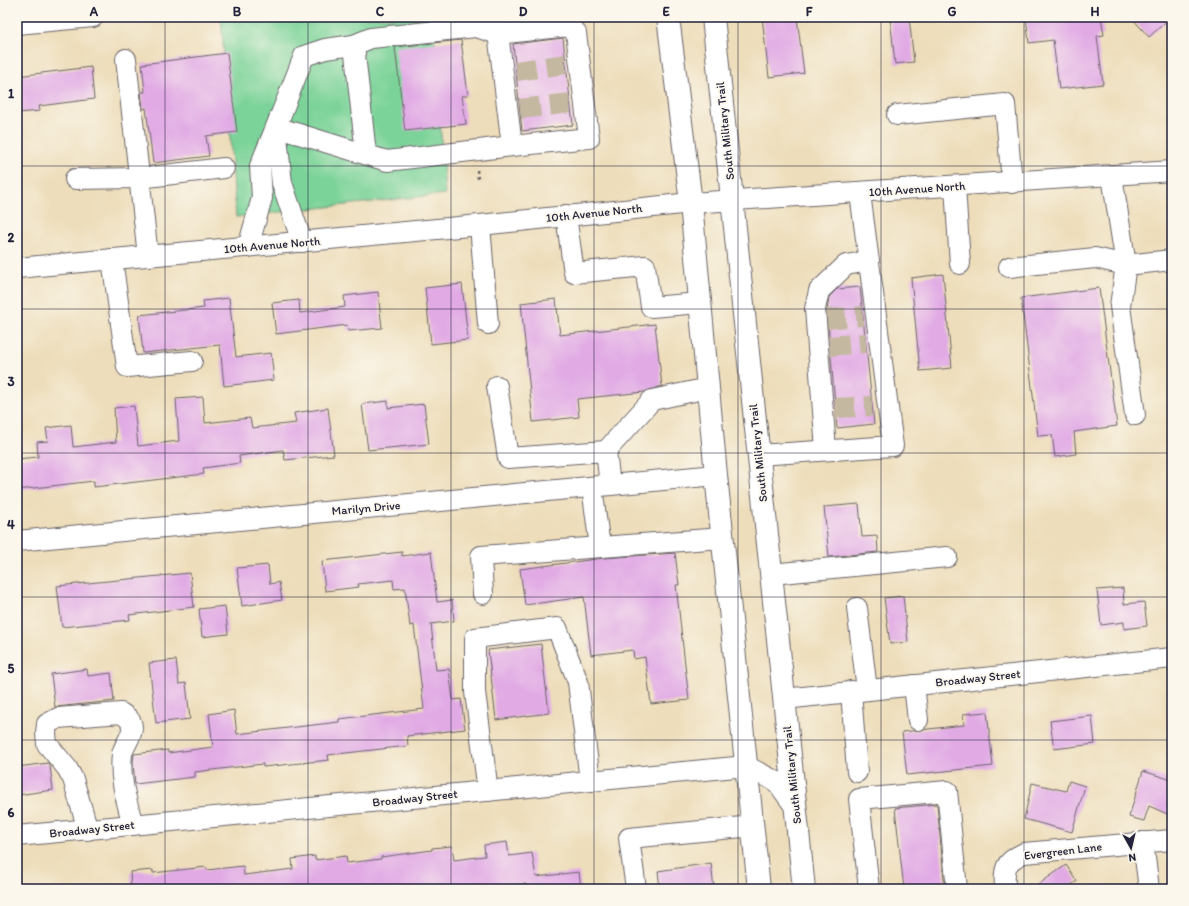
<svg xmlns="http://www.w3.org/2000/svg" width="1189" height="906" font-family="Itim,sans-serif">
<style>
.green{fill:#7bd399;stroke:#4e7a6a}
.building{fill:#e1aae5}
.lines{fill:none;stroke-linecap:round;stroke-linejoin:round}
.minor-tunnel{stroke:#c4b8a1;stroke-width:20;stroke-dasharray:20 10;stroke-linecap:butt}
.minor-casing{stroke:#696367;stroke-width:22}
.major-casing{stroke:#696367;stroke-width:24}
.path{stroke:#696367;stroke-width:2.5;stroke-dasharray:3 3;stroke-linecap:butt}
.minor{stroke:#fff;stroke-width:20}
.major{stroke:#fff;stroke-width:22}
.grid{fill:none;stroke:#22223b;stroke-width:1;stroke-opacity:0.55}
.labels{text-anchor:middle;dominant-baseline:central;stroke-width:3.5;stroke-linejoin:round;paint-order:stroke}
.street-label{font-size:12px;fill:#22223b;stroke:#fbf7ec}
.neatline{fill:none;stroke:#22223b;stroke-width:1.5}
.grid-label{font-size:13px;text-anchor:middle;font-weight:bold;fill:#22223b}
</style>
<rect width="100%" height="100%" fill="#fbf7ec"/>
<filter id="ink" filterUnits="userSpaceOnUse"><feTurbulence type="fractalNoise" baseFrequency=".025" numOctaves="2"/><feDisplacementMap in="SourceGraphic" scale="8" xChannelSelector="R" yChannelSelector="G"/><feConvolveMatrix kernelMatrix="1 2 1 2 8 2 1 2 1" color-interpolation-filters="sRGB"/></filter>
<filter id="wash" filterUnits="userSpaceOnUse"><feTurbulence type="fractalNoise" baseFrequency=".012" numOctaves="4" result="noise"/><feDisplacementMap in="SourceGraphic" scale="16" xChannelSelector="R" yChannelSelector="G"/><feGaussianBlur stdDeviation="0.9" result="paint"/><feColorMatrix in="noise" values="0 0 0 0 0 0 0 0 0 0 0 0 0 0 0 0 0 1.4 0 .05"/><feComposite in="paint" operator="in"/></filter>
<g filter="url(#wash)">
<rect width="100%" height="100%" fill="#edddba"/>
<!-- green -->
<path class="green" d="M 221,17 L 433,17 L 445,194 L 236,217 Z"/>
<g id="blocks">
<!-- building -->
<g class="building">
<path d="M 762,17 L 797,17 L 804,73 L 769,77 Z"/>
<path d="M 890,17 L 909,17 L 914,62 L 895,64 Z"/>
<path d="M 1026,17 L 1101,17 L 1104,35 L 1097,36 L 1103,84 L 1059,89 L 1053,40 L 1029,43 Z"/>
<path d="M 1131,17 L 1171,17 L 1149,37 Z"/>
<path d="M 563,38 L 573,125 L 522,131 L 513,44 Z"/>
<path d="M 461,40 L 468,95 L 462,96 L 466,124 L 405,131 L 395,47 Z"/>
<path d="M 227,53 L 237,132 L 206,136 L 209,156 L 153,163 L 146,108 L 143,109 L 141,92 L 145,92 L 142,64 Z"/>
<path d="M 91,67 L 94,99 L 39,106 L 40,111 L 17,113 L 17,76 Z"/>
<path d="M 943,274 L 952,368 L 920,371 L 911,278 Z"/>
<path d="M 462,284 L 468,340 L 431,344 L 425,288 Z"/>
<path d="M 860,287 L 874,424 L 837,428 L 827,310 L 829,297 L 837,289 Z"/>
<path d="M 1099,288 L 1117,426 L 1074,432 L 1076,454 L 1055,457 L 1052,435 L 1038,436 L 1021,298 Z"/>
<path d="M 378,292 L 382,328 L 348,331 L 347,325 L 276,334 L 272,303 L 299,300 L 300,313 L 345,307 L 344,296 Z"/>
<path d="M 229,298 L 236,357 L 271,353 L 274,380 L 224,386 L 220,345 L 143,353 L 139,315 L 204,308 L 203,301 Z"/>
<path d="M 556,299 L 560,335 L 655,324 L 662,386 L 644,392 L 577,399 L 579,417 L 533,422 L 521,303 Z"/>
<path d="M 203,397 L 205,423 L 250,418 L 252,428 L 296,423 L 294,413 L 328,408 L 334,455 L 285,460 L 283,450 L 239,456 L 240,463 L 203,468 L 204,474 L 94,487 L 94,481 L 17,490 L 17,459 L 38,457 L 37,442 L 48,441 L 46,428 L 71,425 L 73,447 L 116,442 L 114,408 L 134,406 L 138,446 L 179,441 L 176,399 Z"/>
<path d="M 388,401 L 388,408 L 424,404 L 429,444 L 368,450 L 362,404 Z"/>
<path d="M 859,504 L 862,537 L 877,536 L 878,552 L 829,557 L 824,507 Z"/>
<path d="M 402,552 L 402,556 L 431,552 L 437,602 L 452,600 L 454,621 L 431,624 L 436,670 L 449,669 L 453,700 L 461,699 L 465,729 L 407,736 L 408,746 L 328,755 L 329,760 L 263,767 L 263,764 L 195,772 L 195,777 L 135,784 L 133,763 L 134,754 L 168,750 L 168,753 L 213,747 L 209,714 L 234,710 L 237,734 L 339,722 L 339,719 L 424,709 L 414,625 L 410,626 L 405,588 L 394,589 L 393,580 L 358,584 L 359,587 L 325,591 L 322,561 Z"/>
<path d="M 675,553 L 679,585 L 676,585 L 689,700 L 651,704 L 645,657 L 634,659 L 633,650 L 591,655 L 584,597 L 525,605 L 520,569 L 604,558 Z"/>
<path d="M 268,565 L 270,584 L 279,582 L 282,600 L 242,606 L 237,568 Z"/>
<path d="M 190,573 L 194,607 L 129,615 L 130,620 L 62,627 L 57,586 Z"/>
<path d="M 1123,588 L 1124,604 L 1144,602 L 1147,626 L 1124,629 L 1124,622 L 1101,625 L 1097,590 Z"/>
<path d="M 903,596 L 908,642 L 890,644 L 884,598 Z"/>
<path d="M 225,606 L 228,634 L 202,637 L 199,609 Z"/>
<path d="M 541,644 L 549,713 L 496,720 L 488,650 Z"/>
<path d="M 176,660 L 179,684 L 186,683 L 190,719 L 156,723 L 149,663 Z"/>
<path d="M 87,669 L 88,676 L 111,673 L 114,701 L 55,707 L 51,674 Z"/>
<path d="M 987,712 L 993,766 L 907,775 L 902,732 L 964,725 L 963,714 Z"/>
<path d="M 1092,716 L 1095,744 L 1054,749 L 1050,721 Z"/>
<path d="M 48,763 L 50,766 L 53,790 L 17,795 L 17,767 Z"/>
<path d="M 1143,771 L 1172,780 L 1172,816 L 1149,806 L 1144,821 L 1129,817 Z"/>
<path d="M 1069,781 L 1085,786 L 1072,832 L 1024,819 L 1032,783 L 1066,791 Z"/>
<path d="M 937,804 L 945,889 L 904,889 L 895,808 Z"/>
<path d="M 507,842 L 509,856 L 532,853 L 536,877 L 579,872 L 581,889 L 527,889 L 526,884 L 483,889 L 131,889 L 130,872 L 153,870 L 153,873 L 206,867 L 207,870 L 243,866 L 244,875 L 293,869 L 292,859 L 315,856 L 315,860 L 346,856 L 347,863 L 381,859 L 381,857 L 432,850 L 432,848 L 452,846 L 454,860 L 485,856 L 484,845 Z"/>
<path d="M 711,863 L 714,889 L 660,889 L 658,871 Z"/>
<path d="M 1066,865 L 1077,881 L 1065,889 L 1032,889 Z"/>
</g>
</g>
</g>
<g filter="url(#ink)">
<use href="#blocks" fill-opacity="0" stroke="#696367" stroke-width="1"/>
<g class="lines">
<!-- minor-tunnel -->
<g class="minor-tunnel">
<path d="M 516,71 L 566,64"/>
<path d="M 520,109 L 571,103"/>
<path d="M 826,319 L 863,316"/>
<path d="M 829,346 L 866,343"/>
<path d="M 835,408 L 872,406"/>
</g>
<!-- minor casing -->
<g class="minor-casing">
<g id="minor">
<path d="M 17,24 L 93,17"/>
<path d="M 354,45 L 371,38 L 476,27 L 498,34 L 569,26 L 576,33 L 589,138 L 512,146"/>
<path d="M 126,59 L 148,256"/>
<path d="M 897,115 L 1005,104 L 1012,183"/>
<path d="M 366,154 L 354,45 L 325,49 L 304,56 L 276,127 L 387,161 L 512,146 L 496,17"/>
<path d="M 1112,176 L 1126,265 L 1172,260"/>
<path d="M 75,179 L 139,178 L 224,168"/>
<path d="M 955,186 L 960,264"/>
<path d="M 566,215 L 574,273 L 645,266 L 651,307 L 700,303"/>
<path d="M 480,225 L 488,324"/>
<path d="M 248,247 L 262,198 L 260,166 L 276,127 L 282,183 L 302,242"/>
<path d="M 112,259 L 127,367 L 192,361"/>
<path d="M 1009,267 L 1095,258 L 1126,265 L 1120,306 L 1135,415"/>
<path d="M 17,268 L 480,225 L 691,203 L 1172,171"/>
<path d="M 497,386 L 508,458 L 606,451"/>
<path d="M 826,450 L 815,309 L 819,291 L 846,265 L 869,261"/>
<path d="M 758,455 L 893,446 L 860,193"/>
<path d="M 610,485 L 606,451 L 652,400 L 708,388"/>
<path d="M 592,487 L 600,547"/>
<path d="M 17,541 L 716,475"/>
<path d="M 771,574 L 947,557"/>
<path d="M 483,594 L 481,556 L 722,538"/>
<path d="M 857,608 L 867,690"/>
<path d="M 914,685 L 918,720"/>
<path d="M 851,691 L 857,772"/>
<path d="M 784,699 L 1172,658"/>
<path d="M 488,791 L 475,692 L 475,638 L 557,628 L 578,682 L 590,781"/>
<path d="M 88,830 L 73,779 L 67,768 L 47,744 L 46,733 L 47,724 L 58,718 L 121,713 C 127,717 132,720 132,728 C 132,737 124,745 122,754 C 119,779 127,802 133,825"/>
<path d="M 17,836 L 746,766 L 777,782 L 796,808"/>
<path d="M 1143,842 L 1149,889"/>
<path d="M 636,889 L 629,838 L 753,826"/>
<path d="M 869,889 L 859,799 L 947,791 L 957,889"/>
<path d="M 1005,889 C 1004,868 1004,862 1024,853 L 1172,840"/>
</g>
</g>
<!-- major casing -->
<g class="major-casing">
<g id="major">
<path d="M 668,17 L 691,203 L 716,475 L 759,889"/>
<path d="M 713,17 L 804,889"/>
</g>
</g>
<!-- path -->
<path class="path" d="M 477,170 L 478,179"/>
<!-- minor -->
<use href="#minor" class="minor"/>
<!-- major -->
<use href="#major" class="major"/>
</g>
</g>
<!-- grid -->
<path class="grid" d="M 165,17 L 165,889M 308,17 L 308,889M 451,17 L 451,889M 594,17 L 594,889M 738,17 L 738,889M 881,17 L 881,889M 1024,17 L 1024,889M 17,166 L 1172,166M 17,309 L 1172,309M 17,453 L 1172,453M 17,597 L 1172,597M 17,740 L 1172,740"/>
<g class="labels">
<!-- street labels -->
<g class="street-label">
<text transform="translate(725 131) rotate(-96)">South Military Trail</text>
<text transform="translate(917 189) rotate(-4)">10th Avenue North</text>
<text transform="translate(594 213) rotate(-6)">10th Avenue North</text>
<text transform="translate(272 245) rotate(-5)">10th Avenue North</text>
<text transform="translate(758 453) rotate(-96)">South Military Trail</text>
<text transform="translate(366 508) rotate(-5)">Marilyn Drive</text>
<text transform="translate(978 678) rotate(-6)">Broadway Street</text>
<text transform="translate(792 775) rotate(-96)">South Military Trail</text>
<text transform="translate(415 798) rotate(-6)">Broadway Street</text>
<text transform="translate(92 829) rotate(-6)">Broadway Street</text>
<text transform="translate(1063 851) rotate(-7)">Evergreen Lane</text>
</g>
</g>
<!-- margin -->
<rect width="1189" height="906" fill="none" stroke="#fbf7ec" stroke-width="44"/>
<!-- north arrow -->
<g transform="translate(1131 848) rotate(172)" stroke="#fbf7ec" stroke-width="3" paint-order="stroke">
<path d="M0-3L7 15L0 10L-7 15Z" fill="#22223b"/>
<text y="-6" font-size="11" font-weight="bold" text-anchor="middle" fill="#22223b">N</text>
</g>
<rect x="22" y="22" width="1145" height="862" class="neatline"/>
<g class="grid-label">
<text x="94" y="16">A</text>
<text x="237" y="16">B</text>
<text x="380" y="16">C</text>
<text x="523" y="16">D</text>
<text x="666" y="16">E</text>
<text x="809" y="16">F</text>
<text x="952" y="16">G</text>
<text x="1095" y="16">H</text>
<text x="11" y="98">1</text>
<text x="11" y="242">2</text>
<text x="11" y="386">3</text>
<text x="11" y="529">4</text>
<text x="11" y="673">5</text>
<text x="11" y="817">6</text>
</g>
</svg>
